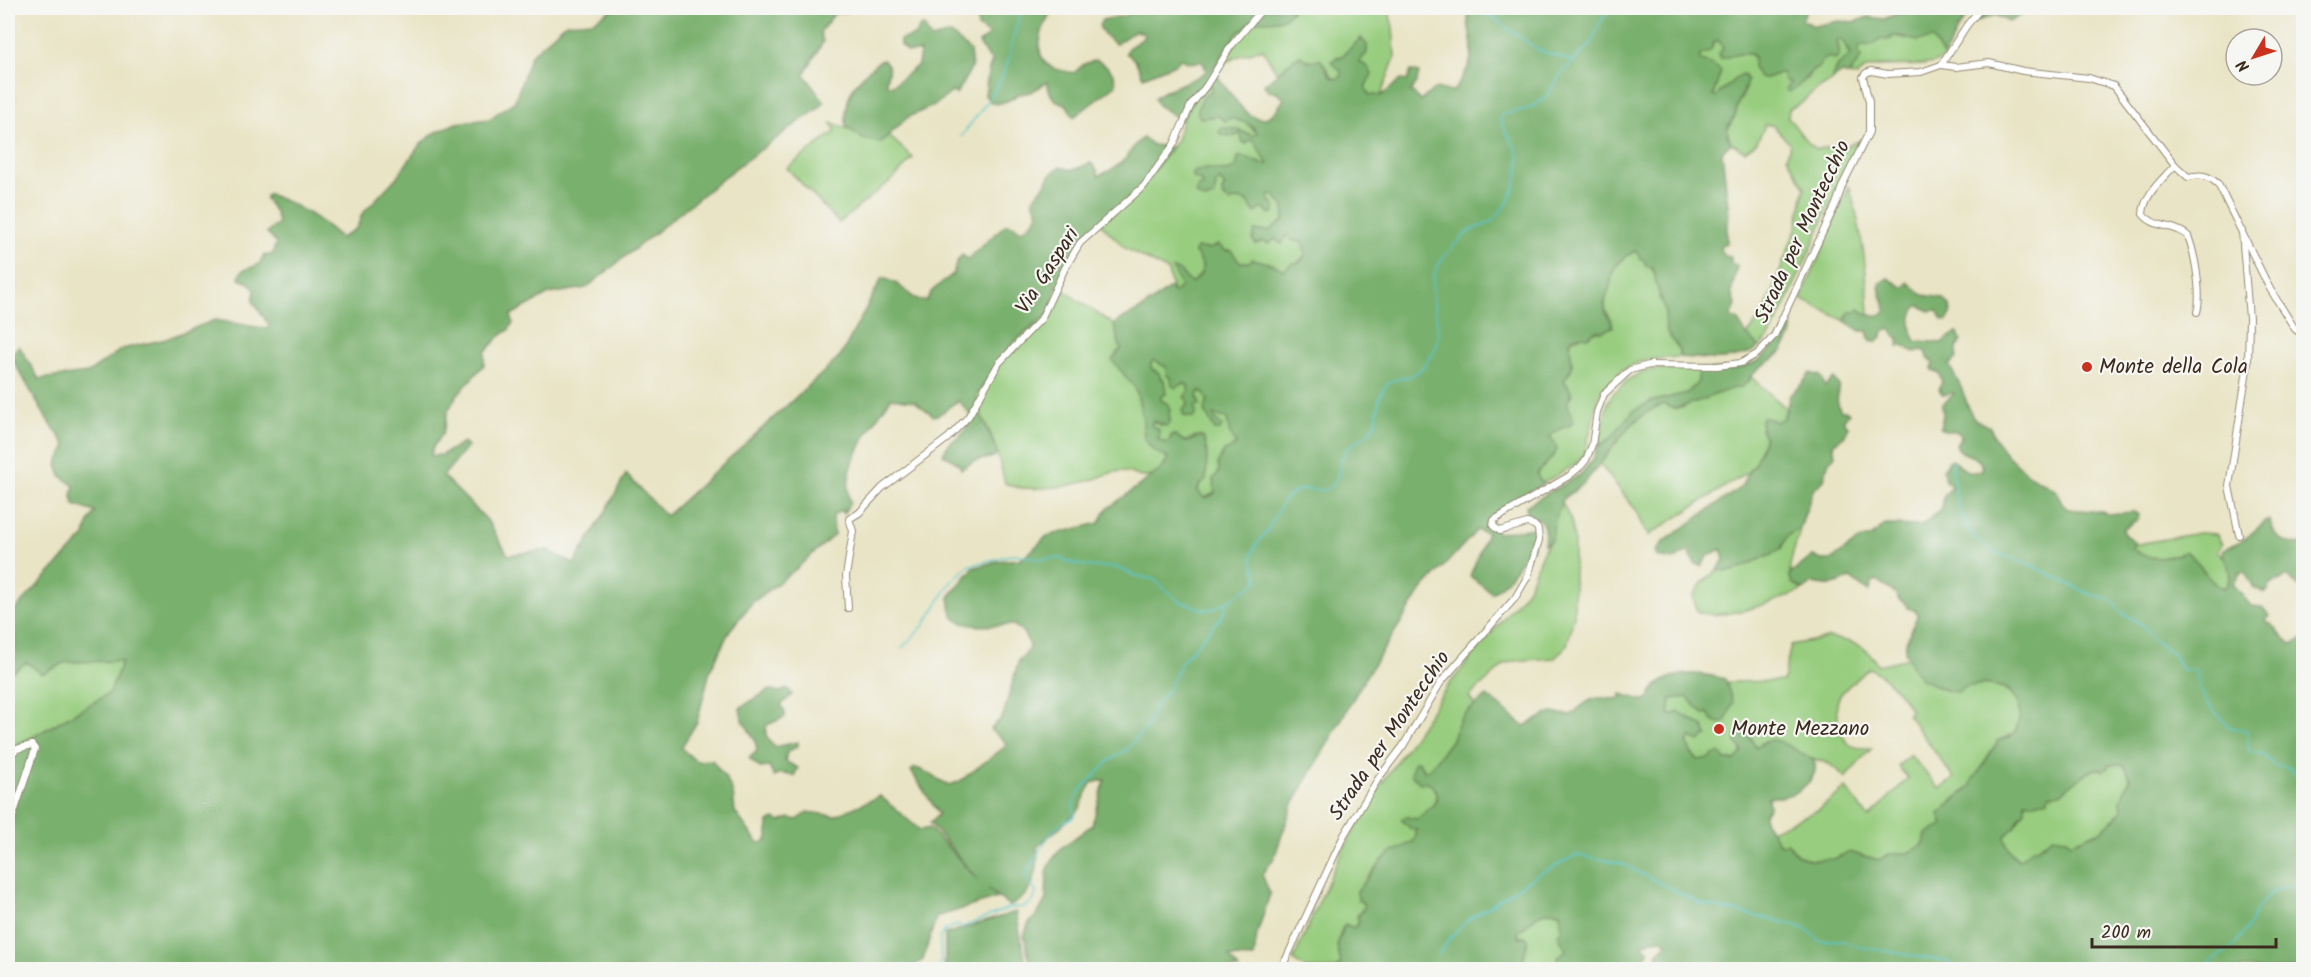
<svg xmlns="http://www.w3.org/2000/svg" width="2311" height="977" font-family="Kalam,sans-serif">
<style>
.green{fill:#98cd7f;stroke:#6a7c4e;stroke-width:1.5}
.forest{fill:#7ab06e;stroke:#5a6d46;stroke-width:1.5;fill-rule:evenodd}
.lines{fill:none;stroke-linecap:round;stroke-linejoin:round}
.stream{stroke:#59c7cd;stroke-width:1.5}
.minor-casing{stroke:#928772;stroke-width:8}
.minor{stroke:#fff;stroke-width:6}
.poi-dot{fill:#c8321e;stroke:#f6f6f2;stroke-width:2}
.labels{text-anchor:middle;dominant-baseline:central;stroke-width:4.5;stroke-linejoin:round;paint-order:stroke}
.street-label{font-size:21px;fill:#3b2a1e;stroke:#f6f6f2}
.poi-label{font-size:21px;fill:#3b2a1e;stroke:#f6f6f2;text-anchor:start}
</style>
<rect width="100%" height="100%" fill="#f6f6f2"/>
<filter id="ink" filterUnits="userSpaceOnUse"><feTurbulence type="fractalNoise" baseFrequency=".0167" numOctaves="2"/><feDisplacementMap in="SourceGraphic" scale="12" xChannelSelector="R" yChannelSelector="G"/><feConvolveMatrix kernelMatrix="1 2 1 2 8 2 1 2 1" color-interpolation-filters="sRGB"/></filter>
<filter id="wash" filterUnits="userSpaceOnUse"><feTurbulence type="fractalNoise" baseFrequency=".008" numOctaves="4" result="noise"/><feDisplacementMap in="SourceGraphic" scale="24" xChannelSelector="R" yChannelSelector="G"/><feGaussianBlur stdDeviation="1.35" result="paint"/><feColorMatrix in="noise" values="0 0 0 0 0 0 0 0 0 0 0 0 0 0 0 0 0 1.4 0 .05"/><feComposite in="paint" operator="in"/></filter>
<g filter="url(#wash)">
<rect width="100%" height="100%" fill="#e9e4c5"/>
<!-- green -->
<g class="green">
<path d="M 1293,8 L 1388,8 L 1393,27 L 1395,57 L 1381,95 L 1369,95 L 1365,88 L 1369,78 L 1359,62 L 1361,38 L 1342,56 L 1336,57 L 1342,73 L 1341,77 L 1336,79 C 1329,76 1329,69 1324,64 C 1318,58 1303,60 1295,58 L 1277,73 L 1263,49 L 1239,56 L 1213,68 L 1236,35 L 1252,21 L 1292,11 Z"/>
<path d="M 1894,36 L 1909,39 L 1933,39 L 1944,57 C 1925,75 1867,55 1857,77 L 1849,75 L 1861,58 L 1858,50 L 1861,46 L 1874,44 L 1879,39 L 1891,39 Z"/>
<path d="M 1838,39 L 1845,43 L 1847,51 L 1850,52 L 1849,58 L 1836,68 L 1831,81 L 1809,95 L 1802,103 L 1789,109 L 1788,117 L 1807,142 L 1817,149 L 1846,146 L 1859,141 C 1835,189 1817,238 1794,286 C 1784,307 1776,330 1760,347 L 1747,336 L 1767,306 L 1797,226 L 1805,188 L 1787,157 L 1790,144 L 1773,125 L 1765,125 L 1757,142 L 1745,151 L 1731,143 L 1727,130 L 1735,116 L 1738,103 L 1743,96 L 1747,81 L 1745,76 L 1730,85 L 1717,98 L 1713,96 L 1719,69 L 1700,61 L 1699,55 L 1712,48 L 1714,42 L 1718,40 C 1729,54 1733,54 1751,54 L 1765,78 L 1782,73 L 1791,83 L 1807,79 L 1811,71 L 1815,70 C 1822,60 1831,54 1838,44 L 1836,41 Z"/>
<path d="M 1212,84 L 1211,92 C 1202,95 1195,109 1200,118 L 1218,116 L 1226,121 L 1230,118 L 1244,121 L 1257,133 L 1254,136 L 1236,129 L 1222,128 L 1219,132 L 1222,135 L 1236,136 L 1240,133 L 1243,142 L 1247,144 L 1249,140 L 1254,141 L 1269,164 C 1258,166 1249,154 1238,157 L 1237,166 C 1224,178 1209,163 1193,173 L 1192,177 L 1201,181 L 1203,186 L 1198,188 L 1196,192 L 1198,196 L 1206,200 L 1214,196 L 1216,183 L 1220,180 L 1225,187 L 1222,191 L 1223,196 L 1230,202 L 1239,199 L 1248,202 L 1255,213 L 1263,208 L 1270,214 L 1274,212 L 1275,207 L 1269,199 L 1270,195 L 1275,195 L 1284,206 L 1284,220 L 1269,231 L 1255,231 L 1253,240 L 1256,244 L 1264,240 L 1268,244 L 1275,239 L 1282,244 L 1286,235 L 1293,241 L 1302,241 L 1306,254 C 1300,261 1291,267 1284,270 L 1272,264 L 1253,259 L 1249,262 L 1240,262 L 1231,251 L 1226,251 L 1218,245 L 1210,249 L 1196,248 L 1195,253 C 1206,265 1204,274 1191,283 L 1178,270 L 1174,270 L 1182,287 L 1173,293 L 1168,271 L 1125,248 L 1101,224 L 1137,194 L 1177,140 L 1182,121 L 1199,91 Z"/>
<path d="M 831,123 C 848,127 863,136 880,143 L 889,136 L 913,158 L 894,178 L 839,223 L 787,168 L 836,131 Z"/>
<path d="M 1849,186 C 1862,227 1867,271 1869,315 L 1855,312 L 1847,315 L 1845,321 L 1801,299 Z"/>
<path d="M 1636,251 L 1656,274 L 1660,288 L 1659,298 L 1663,303 L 1666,316 L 1667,332 L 1679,349 L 1679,357 L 1644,360 L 1622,370 L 1604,388 L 1598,399 L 1586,449 L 1581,459 L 1574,465 L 1544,483 L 1540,481 L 1537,474 L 1555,454 L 1550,436 L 1572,417 L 1567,402 L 1572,394 L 1564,380 L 1571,371 L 1569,355 L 1571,340 L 1596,331 L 1612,321 L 1605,309 L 1606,293 L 1610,286 L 1612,275 L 1615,267 L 1629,254 Z"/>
<path d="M 1056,285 L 1114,325 L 1121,350 L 1116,353 L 1136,389 L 1143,419 L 1144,438 L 1153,450 L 1168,458 C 1165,465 1161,472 1154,475 C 1141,481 1135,473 1123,471 C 1115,470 1100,477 1092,480 C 1071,486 1024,494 1005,483 L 997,452 L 990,432 L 978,411 L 976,396 L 1012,343 L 1041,321 Z"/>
<path d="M 1154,360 L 1166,367 L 1172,382 L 1188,385 L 1188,405 L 1195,410 L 1195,406 L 1199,400 L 1197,396 L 1199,391 L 1203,393 L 1208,401 L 1204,410 L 1215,430 L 1214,415 L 1227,418 L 1229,431 L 1236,443 L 1229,450 L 1219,472 L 1213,479 L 1215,493 L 1204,498 L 1198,491 L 1199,486 L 1206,480 L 1206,462 L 1200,436 C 1189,438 1186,446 1176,435 L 1172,435 L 1168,444 L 1159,440 L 1159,435 L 1151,425 L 1153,421 L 1162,426 L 1170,423 L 1169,414 L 1170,409 L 1161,400 L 1160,377 L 1151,368 L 1151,363 Z"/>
<path d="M 1679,368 L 1699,369 L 1698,383 L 1687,393 L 1650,402 L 1610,439 L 1598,446 L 1608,402 L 1612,395 L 1629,379 L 1646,370 Z"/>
<path d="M 1751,377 L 1786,408 C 1784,416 1784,420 1775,422 L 1764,417 L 1761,420 L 1761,428 L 1765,437 L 1755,463 L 1748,472 L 1649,535 L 1645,530 L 1638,513 L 1600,464 C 1612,449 1643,402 1664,404 C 1670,404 1676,407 1682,408 L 1694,401 L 1748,383 Z"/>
<path d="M 1562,502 L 1571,521 L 1574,541 L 1574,616 L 1567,645 L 1555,658 L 1514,661 L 1505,664 L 1469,697 L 1475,705 L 1461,717 L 1451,741 L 1431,767 L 1426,771 L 1419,763 L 1423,782 L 1432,785 L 1436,794 L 1434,806 L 1417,819 L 1406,817 L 1402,819 L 1412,830 L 1417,829 L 1415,840 L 1385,858 L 1357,891 L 1364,907 L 1357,916 L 1359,922 L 1354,928 L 1348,926 L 1342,928 L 1337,946 L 1342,960 L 1341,964 L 1335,969 L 1306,969 L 1293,960 L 1339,857 L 1383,782 L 1447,687 L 1527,590 C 1533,578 1543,545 1551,540 L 1552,528 Z"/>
<path d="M 1800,528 C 1797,549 1777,577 1803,590 C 1780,600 1720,623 1697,611 L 1693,596 L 1702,583 L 1717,570 L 1733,571 L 1776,552 L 1781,548 L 1788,535 Z"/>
<path d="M 2199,533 L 2216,534 L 2222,544 L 2217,551 C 2229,560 2233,573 2226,587 C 2205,588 2201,559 2185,552 C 2169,558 2147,562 2133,549 L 2133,545 Z"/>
<path d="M 1828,638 C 1849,640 1868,645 1878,665 L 1909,658 C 1915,672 1927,683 1942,689 C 1953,694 1959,689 1969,686 C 1987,682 2015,685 2019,707 C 2021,717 2019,725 2013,734 L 1997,741 L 1997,744 C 1988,754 1987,759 1981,769 C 1976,776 1972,777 1971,786 C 1960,796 1936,808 1943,825 L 1933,829 L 1924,844 L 1908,853 L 1889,854 L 1879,860 C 1867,857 1858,852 1846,854 C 1841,854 1838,858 1833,860 C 1818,864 1798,860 1791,846 L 1779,843 L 1771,831 L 1818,810 L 1846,788 L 1869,818 L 1908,778 L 1898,766 L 1910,755 L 1940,789 L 1954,778 L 1907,714 L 1911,711 L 1902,696 L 1887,680 L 1870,668 C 1860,676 1848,685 1841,694 C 1832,706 1838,735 1849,744 C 1855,749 1865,748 1872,748 L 1845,778 L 1836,768 L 1829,764 L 1765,741 L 1756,747 L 1750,736 L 1736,742 L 1741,749 L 1741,754 L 1735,760 L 1698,760 L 1691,753 L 1687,743 L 1691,737 L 1703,738 L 1707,736 L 1704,727 L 1679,712 L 1673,715 L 1669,714 L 1671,699 L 1687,697 L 1704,714 L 1708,713 L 1722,723 L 1725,722 L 1733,703 L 1727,688 L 1728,682 L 1783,681 L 1791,645 Z"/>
<path d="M 122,661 L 110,693 L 31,738 L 8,748 L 8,675 L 27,662 L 42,674 L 66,662 Z"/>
<path d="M 2119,764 L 2124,765 L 2130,778 L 2121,800 L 2122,810 L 2115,819 L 2099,832 L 2071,843 L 2045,842 L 2019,860 C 2012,855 2005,844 2005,836 L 2015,827 L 2019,818 L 2025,811 L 2025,801 C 2036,799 2047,797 2057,793 C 2074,786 2087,766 2107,769 L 2110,765 Z"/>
<path d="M 1553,911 L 1560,912 C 1563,924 1564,937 1566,950 L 1557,964 L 1561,969 L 1499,970 L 1509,964 L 1514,964 L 1525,956 L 1523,937 L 1518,937 L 1518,932 C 1531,922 1534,912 1553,911 Z"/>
</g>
<!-- forest -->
<g class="forest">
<path d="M 615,8 L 851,8 L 847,12 L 835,13 L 820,32 L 823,42 L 804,74 L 824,101 L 820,107 L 738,166 L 586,288 L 549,294 L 511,315 L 513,323 L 509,330 L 501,335 L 485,352 L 484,365 L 457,395 L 448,411 L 443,433 L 433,447 L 431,456 L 441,455 L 463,443 L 468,446 L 443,476 L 487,520 L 508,555 L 548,550 L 574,564 L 606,511 L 626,474 L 666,516 L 840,357 L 882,278 C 906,283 905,299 926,301 L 932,291 L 953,274 L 957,261 L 962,255 L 968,259 L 1006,224 L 1013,225 L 1021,231 L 1035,220 L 1038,213 C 1028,192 1037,198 1046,183 C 1050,175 1052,172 1059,167 L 1073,170 L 1091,163 L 1097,170 L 1099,176 C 1108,171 1117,168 1124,160 C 1132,152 1133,144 1143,138 L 1153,145 L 1172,147 L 1136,194 L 1086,234 L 1054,291 L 1052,305 L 1048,314 L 1012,343 L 976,396 C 979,416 990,433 997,452 L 994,457 L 974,461 L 961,469 L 959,464 L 943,454 C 950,436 966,439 971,416 L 959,401 C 949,404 944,415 934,416 L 914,401 L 891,398 C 871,426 840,468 850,503 L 843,514 L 842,510 L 833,515 L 834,535 L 796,569 L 752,603 L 730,630 L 710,671 L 697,722 L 681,748 L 696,761 L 712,760 L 726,779 L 733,793 L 735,812 L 757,842 L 762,843 L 768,839 L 768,822 L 775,819 L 780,822 L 790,818 L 797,820 L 808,812 L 835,816 L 880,796 L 920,830 L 930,828 L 977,879 L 930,823 L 939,814 L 911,771 L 915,768 C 928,770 937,781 950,785 L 960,781 L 1006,746 L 1004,740 L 990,730 L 1003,716 L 1019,660 L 1026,654 L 1030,645 L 1022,631 L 1013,625 C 998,625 961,630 953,616 C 950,611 950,602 949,597 L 973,568 L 998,561 L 1019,559 L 1028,554 L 1047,536 L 1099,523 L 1107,509 L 1163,468 L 1168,458 L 1153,450 L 1144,438 L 1143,419 L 1136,389 L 1112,360 L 1121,349 L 1114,325 L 1120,320 L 1143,308 L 1171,287 L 1173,293 L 1181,287 L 1173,269 L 1178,270 L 1191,283 C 1205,274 1206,264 1195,253 L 1196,248 L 1209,249 L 1218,245 L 1226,251 L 1231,251 L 1240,262 L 1249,262 L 1253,259 L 1272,264 L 1284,270 L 1291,264 L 1300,262 L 1306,254 L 1302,241 L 1293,241 L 1286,235 L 1282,244 L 1275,239 L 1268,244 L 1264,241 L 1256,244 L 1253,240 L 1255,231 L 1269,231 L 1284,220 L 1284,207 L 1274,195 L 1270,195 L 1269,199 L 1275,207 L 1274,212 L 1270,214 L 1263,208 L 1255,213 L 1248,202 L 1239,199 L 1230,202 L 1223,196 L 1222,191 L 1225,187 L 1220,180 L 1216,183 L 1214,196 L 1206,200 L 1198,196 L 1196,192 L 1198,187 L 1203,185 L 1201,181 L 1192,177 L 1193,173 C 1210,162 1223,178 1237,166 L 1238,157 C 1249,154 1259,167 1268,164 L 1254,141 L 1249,140 L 1247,144 L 1243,142 L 1240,133 L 1236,136 L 1222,135 L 1219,132 L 1221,128 L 1236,129 L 1253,136 L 1257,133 C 1252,123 1240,121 1230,118 L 1226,121 L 1218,116 L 1200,118 C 1194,110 1202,95 1211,92 L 1212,85 L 1199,91 L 1182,121 L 1158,105 L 1154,98 C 1170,85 1191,83 1207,71 L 1202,61 L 1190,63 L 1181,59 L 1175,64 L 1143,77 L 1135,60 L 1126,53 L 1128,48 L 1143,38 L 1144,33 L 1135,31 L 1116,44 C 1108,40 1103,34 1099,26 L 1102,20 L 1128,15 L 1134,8 L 1293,8 C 1283,25 1269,20 1252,21 L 1236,35 L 1213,68 C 1216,76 1240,107 1247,113 C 1251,116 1260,120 1265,118 C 1274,116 1279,106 1284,99 L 1277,92 L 1268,91 L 1264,85 L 1295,58 L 1301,56 L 1308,61 L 1321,60 L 1331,77 L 1336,79 L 1341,77 L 1342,73 L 1331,61 L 1342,56 L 1361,38 L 1367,45 L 1367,53 L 1359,62 L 1367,66 L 1372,74 L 1365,87 L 1369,95 L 1382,95 L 1401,80 L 1407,81 L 1411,71 L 1419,73 L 1417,82 L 1410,92 L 1414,94 L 1420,101 L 1436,88 L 1451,92 C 1459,87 1460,81 1465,73 C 1482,45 1461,25 1471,8 L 1807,8 L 1802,20 L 1814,26 L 1839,21 L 1854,22 L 1868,17 L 1884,19 L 1911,8 L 1973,8 L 1957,30 L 1944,57 L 1933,39 L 1917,41 L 1901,36 L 1894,36 L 1887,40 L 1879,39 L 1874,44 L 1861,46 L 1858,50 L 1861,58 L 1849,75 L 1842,73 L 1831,81 L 1836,68 L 1850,55 L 1845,43 L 1838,39 L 1836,41 C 1840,47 1841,55 1835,60 L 1829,57 L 1822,61 L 1819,67 C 1817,69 1813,70 1811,72 C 1802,80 1801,87 1788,92 L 1786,88 L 1791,83 L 1789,81 L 1786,82 L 1782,73 L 1765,78 L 1759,77 L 1753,67 L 1754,57 L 1751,54 L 1738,54 L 1720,59 L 1718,55 L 1723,48 L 1718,40 L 1714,42 L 1710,51 L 1700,55 L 1700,61 L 1713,65 L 1721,71 L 1713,96 L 1717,97 L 1720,92 C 1728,87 1734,77 1743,74 L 1747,81 L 1738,103 L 1735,116 L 1728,126 L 1727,135 L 1731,143 L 1722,152 L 1729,215 L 1727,221 L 1727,243 L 1721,245 L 1720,249 L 1724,256 L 1731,257 L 1731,263 L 1737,266 L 1731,293 L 1736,306 L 1731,315 L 1732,319 L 1737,319 L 1747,336 L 1760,347 C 1735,364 1708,359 1679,357 C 1682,346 1671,341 1667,332 C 1665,328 1666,319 1665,314 C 1664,301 1654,287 1655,274 L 1651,267 L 1647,267 L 1645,261 L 1640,258 L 1636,251 C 1627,254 1615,264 1612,273 C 1611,278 1611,283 1610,287 C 1607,294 1603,302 1605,310 C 1607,317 1612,319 1613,327 L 1603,331 L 1596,331 L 1588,337 C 1564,332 1570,346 1572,361 C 1573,369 1568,374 1564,380 C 1574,396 1571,389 1567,404 L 1574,421 L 1569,426 L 1562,428 L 1550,436 L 1557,448 L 1555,454 L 1537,474 L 1540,481 L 1544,483 L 1499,509 L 1492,518 L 1492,527 L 1498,533 L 1533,528 L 1535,532 L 1532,550 C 1516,563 1510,582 1492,593 L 1470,576 L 1487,533 L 1477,530 L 1422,590 L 1368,673 L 1292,806 L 1274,858 L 1262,874 L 1270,894 L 1257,934 L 1254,958 L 1229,957 L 1239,969 L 1031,969 L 1024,935 L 1029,923 L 1037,915 L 1046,899 L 1047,873 L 1050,863 L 1061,848 L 1092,825 L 1105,780 L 1091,783 L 1079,810 L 1037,847 C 1039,871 1034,896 1009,906 L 988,889 L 998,898 L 936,917 L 923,960 L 909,969 L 8,969 L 8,748 L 31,738 L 110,693 L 122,661 L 66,662 L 42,674 L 27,662 L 8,675 L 8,617 L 85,536 L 88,524 L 95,512 L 74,505 L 72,496 L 74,486 L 61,476 L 57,465 L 66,445 L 47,419 L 10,355 L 19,346 L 39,379 L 88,373 L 122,349 L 166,339 L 215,320 L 268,329 L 269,325 L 253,301 L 255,290 L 249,283 L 239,279 C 241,265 249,271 258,264 C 261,262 262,258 264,255 L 272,255 L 276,243 L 267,233 L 278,223 L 275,212 L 265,198 L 268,194 C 296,204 319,218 341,238 L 357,228 L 362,214 L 397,177 L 419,146 L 433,134 L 456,123 L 489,119 L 515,101 L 531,55 L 566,23 L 593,21 ZM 1154,360 L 1166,367 L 1167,376 L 1171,377 L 1172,386 L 1176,388 L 1184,383 L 1188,385 L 1189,391 L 1184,397 L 1187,400 L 1188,404 L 1182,411 L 1184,416 L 1193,418 L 1196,415 L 1195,406 L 1200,405 L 1197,396 L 1199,391 L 1203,393 L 1208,401 L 1204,409 L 1215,430 L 1220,430 L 1222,426 L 1215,419 L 1214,415 L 1227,418 L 1229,431 L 1236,444 L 1233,448 L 1224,451 L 1218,463 L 1219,472 L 1213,479 L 1215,493 L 1208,497 L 1204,498 L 1198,491 L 1199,486 L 1206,480 L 1207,453 L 1204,438 L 1200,436 L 1188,442 L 1183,441 L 1176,435 L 1171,436 L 1168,444 L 1159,440 L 1159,430 L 1151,425 L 1153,421 L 1167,426 L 1170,423 L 1169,405 L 1161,400 L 1161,396 L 1166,394 L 1164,380 L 1160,378 L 1159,373 L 1151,368 L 1151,363 Z"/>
<path d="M 986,8 L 1054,8 C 1043,22 1030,56 1051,67 C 1057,71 1067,71 1074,73 L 1084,64 L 1096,60 C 1107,65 1116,72 1116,85 L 1074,117 L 1066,104 C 1052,101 1050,95 1047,82 L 1031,92 L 1019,94 L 1007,101 L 997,104 L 990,102 L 985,95 L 988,73 L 992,61 L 986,55 L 979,43 L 989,35 L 978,27 L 977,16 Z"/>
<path d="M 1991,8 L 2032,8 L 2009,22 L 1995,15 L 1975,22 Z"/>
<path d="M 924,26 L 931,39 L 951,34 L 970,51 L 972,67 L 956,94 L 952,92 L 935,105 L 908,117 L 880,143 L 863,139 L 846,126 C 844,93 855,81 879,61 L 884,60 C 894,69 884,75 887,85 L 893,85 L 918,65 L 920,52 L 907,52 L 900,45 L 900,40 L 916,35 L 920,27 Z"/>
<path d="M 1888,278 L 1904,288 L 1908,282 L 1923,295 L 1943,298 L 1950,306 L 1951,314 L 1947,321 L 1942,320 L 1937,310 L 1929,311 L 1919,305 C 1909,313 1909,332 1917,342 L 1922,341 L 1941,343 L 1957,332 L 1961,341 L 1957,347 L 1957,358 L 1949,365 L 1960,385 L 1972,416 L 1975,420 L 1990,427 L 1995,439 L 2007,455 L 2029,475 L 2057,491 L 2062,504 L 2068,509 L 2102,512 L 2107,514 L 2134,512 L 2139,515 L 2138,519 L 2123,529 L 2125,535 L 2134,541 L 2133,549 C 2147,562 2169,558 2185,552 C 2201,559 2204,581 2223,588 L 2226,587 C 2235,569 2225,567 2222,551 L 2246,538 L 2267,520 L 2270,520 C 2271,523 2271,527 2272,530 C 2275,539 2291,544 2299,545 L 2303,542 L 2303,590 L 2286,576 L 2279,581 L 2273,582 L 2266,593 L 2254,588 L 2246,573 L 2241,572 L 2233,584 L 2251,606 L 2262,607 L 2270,616 L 2266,620 L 2268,623 L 2273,625 L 2280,634 L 2291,644 L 2303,639 L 2303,969 L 1667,970 L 1667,966 L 1662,963 L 1657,954 L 1667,944 L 1664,939 L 1652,940 L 1642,945 L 1649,951 L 1640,963 L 1642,969 L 1561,969 L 1557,964 L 1558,957 L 1566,950 L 1558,934 L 1562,929 L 1560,912 C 1537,908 1534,920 1518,932 L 1519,937 L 1526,937 L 1528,940 L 1523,960 L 1520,963 L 1509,964 L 1499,969 L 1335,969 L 1341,964 L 1337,946 L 1345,924 L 1354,928 L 1359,922 L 1358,916 L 1364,908 L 1363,903 L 1358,900 L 1357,891 C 1366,882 1382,856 1393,851 C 1401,848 1407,846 1415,840 L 1417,829 L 1412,830 L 1401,819 L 1406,817 L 1417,819 C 1429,809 1449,797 1427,782 L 1420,783 L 1411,774 L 1414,762 L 1417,761 L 1425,771 L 1431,767 L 1451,741 L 1461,717 L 1487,696 L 1524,726 L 1550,713 L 1571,715 C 1581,707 1588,698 1601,698 C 1608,698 1614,700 1621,698 L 1621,694 L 1645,701 L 1650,697 L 1650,694 C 1666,669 1700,672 1725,679 L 1733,703 L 1725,722 C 1718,725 1711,720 1708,713 L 1704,714 L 1687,697 L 1671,699 L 1669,714 L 1673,715 L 1679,712 L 1704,727 L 1707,736 L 1699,741 L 1691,737 L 1687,743 L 1691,753 L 1698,760 L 1710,758 L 1713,755 L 1720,753 L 1725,760 L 1735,760 L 1741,754 L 1741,749 L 1736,742 L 1736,734 C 1750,733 1749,738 1756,747 C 1761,745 1764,741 1769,740 C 1779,738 1803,755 1814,760 C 1821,779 1795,797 1778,797 C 1775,797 1772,796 1768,797 L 1769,808 L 1764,814 L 1764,820 L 1779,843 L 1783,845 L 1787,842 L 1795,853 L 1809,860 L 1834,859 L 1849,852 L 1879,860 L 1889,854 L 1908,853 L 1924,844 L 1926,834 L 1943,825 L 1939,814 L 1971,786 C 1972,777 1976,776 1981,769 C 1987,759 1987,755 1997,744 L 1997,741 L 2010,737 L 2016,730 L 2020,716 L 2018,702 L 2009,690 L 2002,687 L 1984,684 L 1966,687 L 1957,692 L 1948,691 L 1921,679 L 1914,670 L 1905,651 L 1906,642 L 1918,614 L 1915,610 L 1907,608 L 1906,604 L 1898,599 L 1896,594 L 1877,581 L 1872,583 L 1869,592 L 1850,578 C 1834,587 1829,586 1812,583 L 1803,590 L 1793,584 L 1789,575 L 1813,556 L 1821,560 L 1831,560 L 1859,540 L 1871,537 L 1885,525 L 1921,526 L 1942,509 L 1944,495 L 1952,487 L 1945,481 L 1943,470 L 1948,461 L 1952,460 C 1965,469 1968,477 1983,469 C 1979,451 1960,459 1956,444 L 1962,436 L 1956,431 L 1946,431 L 1940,428 L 1943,415 L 1942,405 L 1954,394 L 1953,393 L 1943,395 L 1939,389 L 1942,381 L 1939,373 L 1932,370 L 1933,363 L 1928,358 L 1927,353 L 1923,350 L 1914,352 L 1904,346 L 1898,346 L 1899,339 L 1890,329 L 1882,332 L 1882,337 L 1877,341 L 1872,341 L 1869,338 L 1867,331 L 1860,331 L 1845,321 L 1849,312 L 1855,312 L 1859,308 C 1866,317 1879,318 1886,311 C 1885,301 1879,295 1879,284 ZM 2119,764 L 2124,765 L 2130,778 L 2121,800 L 2122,810 L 2115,819 L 2099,832 L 2071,843 L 2066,839 L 2053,837 L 2037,849 L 2033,848 L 2019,860 C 2012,856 2005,844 2005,836 L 2015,827 L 2019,818 L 2025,811 L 2025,801 L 2034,803 L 2048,800 L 2050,795 C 2054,794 2061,794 2064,791 C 2074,782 2086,771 2100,768 L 2103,771 L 2110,765 Z"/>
<path d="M 1791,318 C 1797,335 1783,353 1769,362 C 1764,365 1758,368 1754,373 C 1749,378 1748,383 1742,387 C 1726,387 1681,411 1672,408 C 1669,408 1667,405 1664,404 C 1628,416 1609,455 1585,482 C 1578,489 1569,493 1563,500 C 1558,506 1552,532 1551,540 L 1544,544 C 1546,530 1545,517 1528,516 L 1526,506 L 1581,474 L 1593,459 L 1598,446 L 1610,439 L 1633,411 L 1650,402 L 1687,393 L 1698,382 L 1699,369 C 1748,373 1769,364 1791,318 Z"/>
<path d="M 1810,373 L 1821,376 L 1825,387 L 1834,378 L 1839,386 C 1838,396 1835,403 1841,411 L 1847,411 L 1849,413 L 1843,421 L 1849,427 L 1845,435 L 1833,444 L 1835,455 L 1828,463 L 1824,480 L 1813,490 L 1800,528 L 1788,535 L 1781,548 L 1776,552 L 1733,571 L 1718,570 L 1724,559 L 1721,549 L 1709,555 L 1701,566 L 1695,564 L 1688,551 L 1673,560 L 1658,557 L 1655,553 L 1662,543 L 1741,487 L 1748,472 L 1755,463 L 1765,438 L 1761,428 L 1761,420 L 1764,417 L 1776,422 L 1784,418 L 1790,395 L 1802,384 Z"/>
<path d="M 788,689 L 792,695 L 781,705 L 785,712 L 785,717 L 767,725 C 763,734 768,741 775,747 L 798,742 L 798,746 L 787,752 L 785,761 L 798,768 L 794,776 L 780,773 L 774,777 L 769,767 L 760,768 L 749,758 L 757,751 C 756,732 741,727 740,708 L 769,690 L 780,692 Z"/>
<path d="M 1016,912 L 1027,969 L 943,969 L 945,966 L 945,934 Z"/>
</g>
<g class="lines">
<!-- stream -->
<g class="stream">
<path d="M 1474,8 L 1496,20 L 1538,50 L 1572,61"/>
<path d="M 961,137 C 976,115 995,96 1005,70 C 1013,51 1013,26 1023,8"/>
<path d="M 1952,461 L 1954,485 L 1958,505 L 1965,524 L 1974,538 L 1993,552 L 2028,564 L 2089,594 L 2113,601 L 2119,611 L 2143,625 L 2154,641 L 2173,653 L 2182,670 L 2195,670 L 2200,689 L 2207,703 L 2229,727 L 2247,731 C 2250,739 2245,746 2251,753 L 2263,754 L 2274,766 L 2289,767 L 2299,779 L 2304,782"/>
<path d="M 902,648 L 924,625 L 951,582 L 968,566 L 1015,554 L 1041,559 L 1060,558 L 1074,564 L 1094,567 L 1115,567 L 1136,576 L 1153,579 L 1179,601 L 1205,610 L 1213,609 L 1226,602"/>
<path d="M 1438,955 L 1451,937 L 1468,920 L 1537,875 L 1577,855 L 1620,863 L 1701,904 L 1795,925 L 1810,932 L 1821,942 C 1840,936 1853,947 1872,949 C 1897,952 1922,959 1947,961 L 1954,970"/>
<path d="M 939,970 L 941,961 L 940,938 L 946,929 L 958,925 L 963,927 L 1009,908 L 1024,907 L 1033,902 L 1036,892 L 1025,876 C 1036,858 1045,836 1062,823 C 1067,819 1071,820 1075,816 L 1073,804 L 1079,792 L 1109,761 L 1126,750 L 1147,727 L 1154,707 L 1168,690 L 1182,661 L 1222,616 L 1228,601 L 1258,581 C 1257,573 1251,562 1252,555 C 1253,545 1264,536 1269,528 C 1278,513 1280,497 1299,490 C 1308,487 1321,494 1330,487 C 1341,479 1338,461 1346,450 C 1355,439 1370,437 1375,423 C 1379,411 1377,398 1384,388 C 1390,378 1399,380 1408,377 C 1420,373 1427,362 1433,352 C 1448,328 1423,295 1437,268 C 1442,257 1463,234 1474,229 C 1480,226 1486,225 1491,222 C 1495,220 1497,216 1500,212 C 1513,199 1519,177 1519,158 C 1518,144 1502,133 1500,118 L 1503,114 L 1528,109 L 1544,99 L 1560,75 L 1592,43 L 1600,22 L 1611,8"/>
<path d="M 2204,970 C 2209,959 2225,954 2233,946 C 2261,920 2253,882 2304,887"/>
</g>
</g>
</g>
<g filter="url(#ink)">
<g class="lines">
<!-- minor casing -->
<g class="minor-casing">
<g id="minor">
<path d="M 1941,65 L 1956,67 L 1989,63 L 2023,71 L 2089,78 L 2114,86 L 2175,165 L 2188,177 C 2201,174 2208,175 2218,184 L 2270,289 L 2295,329 L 2304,336"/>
<path d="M 2175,165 C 2163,179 2144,194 2143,214 C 2153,228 2175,224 2188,236 C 2195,254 2202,294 2197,312"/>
<path d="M 2239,535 L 2229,486 L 2248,363 L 2249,318 L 2242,231"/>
<path d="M 848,608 L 846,576 L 853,531 L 849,519 L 859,513 L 882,488 L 948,438 L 968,417 L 999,363 L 1041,319 L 1065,268 L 1080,243 L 1144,186 L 1174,144 L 1191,105 L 1206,86 L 1231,46 L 1263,8"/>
<path d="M 8,757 L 17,749 L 32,745 L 35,749 L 8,831"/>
<path d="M 1279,970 L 1286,959 L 1344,835 L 1378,779 L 1403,746 L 1441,682 L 1515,598 L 1528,576 L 1539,540 L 1538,529 L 1534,525 L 1527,523 L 1500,531 L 1493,526 L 1494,520 L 1569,476 L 1581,466 L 1586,460 L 1592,445 L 1597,412 L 1604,394 L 1630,370 L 1649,365 L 1717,366 L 1741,363 L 1757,354 L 1774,336 L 1836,204 L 1843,184 L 1869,132 L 1869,102 L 1863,77 L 1866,73 L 1871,71 L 1888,74 L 1921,72 L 1941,65 L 1967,25 L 1981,8"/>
</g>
</g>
<!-- minor -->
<use href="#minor" class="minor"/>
</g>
</g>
<!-- markers -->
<g class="poi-dot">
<circle cx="2087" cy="367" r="6"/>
<circle cx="1719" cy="729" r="6"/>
</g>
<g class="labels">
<!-- street labels -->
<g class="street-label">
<text transform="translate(1803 232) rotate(-65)">Strada per Montecchio</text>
<text transform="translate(1048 271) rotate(-57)">Via Gaspari</text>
<text transform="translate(1390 736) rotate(-56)">Strada per Montecchio</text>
</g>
<!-- poi labels -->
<g class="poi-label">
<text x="2099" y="367">Monte della Cola</text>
<text x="1731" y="729">Monte Mezzano</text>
</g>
</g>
<!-- margin -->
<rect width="2311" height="977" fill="none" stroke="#f6f6f2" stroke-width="30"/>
<!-- north arrow -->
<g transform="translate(2254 57) rotate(231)"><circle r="28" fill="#f6f6f2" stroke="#aba49d" stroke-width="1.5"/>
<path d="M0-4.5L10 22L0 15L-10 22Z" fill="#c8321e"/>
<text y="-9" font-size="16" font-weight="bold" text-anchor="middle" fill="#3b2a1e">N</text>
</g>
<!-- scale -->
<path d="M2092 938v9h184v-9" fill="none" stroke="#3b2a1e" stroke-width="3"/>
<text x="2101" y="938" font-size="18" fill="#3b2a1e" stroke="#f6f6f2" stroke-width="4.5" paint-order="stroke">200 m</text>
</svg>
